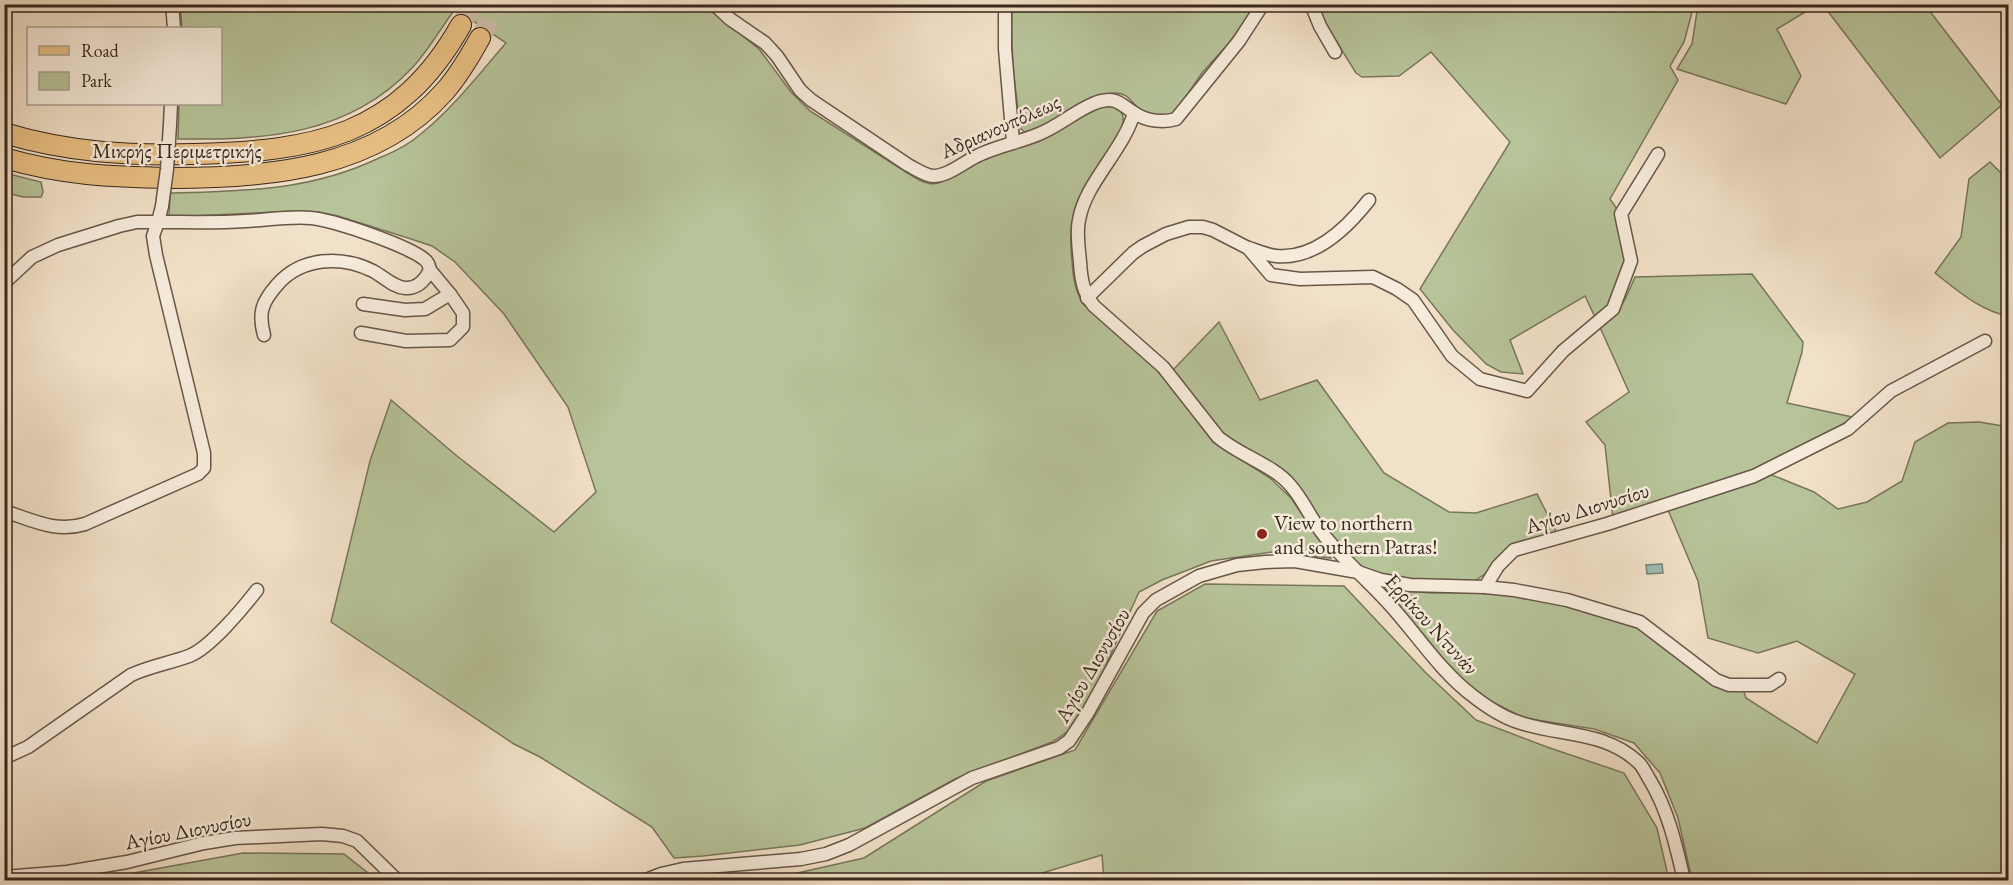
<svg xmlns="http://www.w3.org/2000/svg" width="2013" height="885" font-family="'EB Garamond',serif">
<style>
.green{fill:#b7c399;stroke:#78765b;stroke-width:1.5}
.water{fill:#9bbeb5;stroke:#748278;stroke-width:1.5}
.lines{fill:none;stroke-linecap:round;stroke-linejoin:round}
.primary-tunnel{stroke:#cdbca7;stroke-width:20;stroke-dasharray:20 10;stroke-linecap:butt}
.minor-casing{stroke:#675648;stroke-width:15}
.primary-casing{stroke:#39281d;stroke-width:22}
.minor{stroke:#f7ecdc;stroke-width:12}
.primary{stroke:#e9c084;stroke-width:20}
.minor-bridge-casing{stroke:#675648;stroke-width:15;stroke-linecap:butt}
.minor-bridge{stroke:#f7ecdc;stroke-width:12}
.poi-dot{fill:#8f2418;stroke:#f7ecdc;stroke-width:2}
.labels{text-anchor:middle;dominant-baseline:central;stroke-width:5;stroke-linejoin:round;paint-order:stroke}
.street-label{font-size:21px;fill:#39281d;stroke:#f7ecdc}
.poi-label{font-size:21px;fill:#39281d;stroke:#f7ecdc;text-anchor:start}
</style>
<rect width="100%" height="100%" fill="#f2e1c9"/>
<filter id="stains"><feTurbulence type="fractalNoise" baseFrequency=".00333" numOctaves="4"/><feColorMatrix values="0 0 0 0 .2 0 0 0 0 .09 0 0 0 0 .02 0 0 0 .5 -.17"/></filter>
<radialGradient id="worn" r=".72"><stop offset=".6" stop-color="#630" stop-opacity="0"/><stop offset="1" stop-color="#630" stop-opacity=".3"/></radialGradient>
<!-- green -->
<g class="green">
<path d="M 180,5 L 704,5 L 759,49 L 791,92 L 810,111 L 914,177 C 933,189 943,184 959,170 L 1097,107 C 1109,106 1125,105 1123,122 C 1122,132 1113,143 1108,151 C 1081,193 1066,207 1072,261 C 1073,277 1075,292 1084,305 L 1150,362 L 1168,382 L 1213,442 L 1270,478 L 1291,498 L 1331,558 L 1272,552 L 1211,561 L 1162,580 L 1139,592 L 1095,689 L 1070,730 L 1052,742 L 957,778 L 865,828 L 800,845 L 703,856 L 674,858 L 652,827 L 540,757 L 514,744 L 331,622 L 370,461 L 391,400 L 457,456 L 554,532 L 596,492 L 568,407 L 504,314 L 455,262 L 432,246 L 408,238 L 338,216 L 318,212 L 297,211 L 169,217 L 170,193 C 245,191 310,191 379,158 C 394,152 410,144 422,133 C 454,107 479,74 506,43 L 455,9 C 441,28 428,51 412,68 C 348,136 264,140 178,139 L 179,104 L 220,104 L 220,28 L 182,28 Z"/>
<path d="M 1012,5 L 1256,5 L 1229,43 L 1202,73 L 1173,115 C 1162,116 1151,117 1141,110 C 1132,104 1128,92 1115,93 C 1080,95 1057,125 1025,132 L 1021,129 C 1014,87 1010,47 1012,5 Z"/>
<path d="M 1317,5 L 1694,5 L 1684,42 L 1670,66 L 1678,80 L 1610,199 L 1617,209 L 1626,262 L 1609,305 L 1595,317 L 1585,296 L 1510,340 L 1523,374 L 1501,372 L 1486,364 L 1453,330 L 1420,289 L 1510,142 L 1431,52 L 1399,76 L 1362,77 L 1356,73 L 1328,28 Z"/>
<path d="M 1698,5 L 1817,5 L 1777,29 L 1801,76 L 1786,104 L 1677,69 L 1692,44 Z"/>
<path d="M 1823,5 L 1925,5 L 2002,105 L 1940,158 Z"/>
<path d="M 1990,162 L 2008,180 L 2008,316 C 1980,311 1957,290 1935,273 L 1961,237 L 1969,179 Z"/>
<path d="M 5,173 L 41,182 L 43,192 L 41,197 L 23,197 L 7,193 L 5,194 Z"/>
<path d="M 1752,274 L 1803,342 L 1802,352 L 1787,403 L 1852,417 L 1841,426 L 1755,470 L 1613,518 L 1605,445 L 1586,422 L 1629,392 L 1599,325 C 1622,311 1625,301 1635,277 Z"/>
<path d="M 1219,322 L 1260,400 L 1317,380 L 1384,473 L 1449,512 L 1476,513 L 1537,494 L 1557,533 L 1512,545 L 1496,559 L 1486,573 L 1475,581 L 1402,580 L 1376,573 L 1361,567 L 1328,533 L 1295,486 L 1228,440 L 1212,424 L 1173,370 Z"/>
<path d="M 1979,422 L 2003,426 L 2008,433 L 2008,880 L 1692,880 L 1678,818 L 1660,773 L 1634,743 L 1594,729 L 1524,718 L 1475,693 L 1459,681 L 1380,589 L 1431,593 L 1485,592 L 1548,601 L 1602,615 L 1638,625 L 1717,685 L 1743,689 L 1746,698 L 1817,743 L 1855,674 L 1797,641 L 1758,653 L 1708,638 L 1698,581 L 1668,510 L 1772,475 L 1814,492 L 1838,509 L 1867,502 L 1902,481 L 1915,442 L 1948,423 Z"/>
<path d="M 1205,584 L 1344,586 L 1425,672 L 1476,720 L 1547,747 L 1624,773 L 1657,828 L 1669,880 L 1104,880 L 1102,855 L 1019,880 L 766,880 L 864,858 L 986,781 L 1075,750 L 1157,611 Z"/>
<path d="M 243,853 L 344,854 L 377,880 L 95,880 Z"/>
</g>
<!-- water -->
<path class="water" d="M 1662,564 L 1663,573 L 1647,574 L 1646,565 Z"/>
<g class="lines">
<!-- primary-tunnel -->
<g class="primary-tunnel">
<path d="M 461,25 L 472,4"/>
<path d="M 480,38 L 499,4"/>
</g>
<!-- minor casing -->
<g class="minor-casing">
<g id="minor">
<path d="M 172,4 L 174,28"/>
<path d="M 714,4 L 730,19 L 765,43 L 777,56 L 800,90 L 811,100 L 908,165 C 916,169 924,175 933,176 C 949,176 965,161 979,155 C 998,146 1020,142 1039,134 C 1059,126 1075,111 1095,103 C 1118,95 1120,105 1136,114 C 1147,121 1164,123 1176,119 L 1239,41 L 1263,4"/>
<path d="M 1005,4 L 1005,49 L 1013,142"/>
<path d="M 1311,4 L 1320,26 L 1335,52"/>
<path d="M 1134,113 C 1123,151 1085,183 1079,220 C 1076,233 1079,249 1080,262 C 1081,278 1083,293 1094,306 L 1163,367 L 1218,437 C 1239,455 1273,465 1290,485 C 1303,499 1310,518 1323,534 C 1343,560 1369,581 1391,606 C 1418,636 1441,672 1473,696 C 1487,707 1504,718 1521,723 C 1562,736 1606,731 1639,763 C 1644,768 1647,776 1651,782 C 1669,813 1676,846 1684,880"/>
<path d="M 170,125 L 171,104"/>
<path d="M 1249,248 C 1258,251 1267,255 1276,256 C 1315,260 1347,228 1369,200"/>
<path d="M 4,283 L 32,257 L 58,245 L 119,226 L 137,222 L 158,222 L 162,206"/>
<path d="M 1087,298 L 1133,253 L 1143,246 L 1166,234 L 1189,227 L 1203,227 L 1213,230 L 1248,248 L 1271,275 L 1300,279 L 1373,277 L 1397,289 L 1413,300 L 1452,356 L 1480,379 L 1527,391 L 1563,351 L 1613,309 L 1631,261 L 1621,214 L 1658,154"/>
<path d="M 363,304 L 405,310 L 425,309 L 450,294 L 430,270"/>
<path d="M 361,333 L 406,341 L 450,340 L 463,327 L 463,313 L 450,294"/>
<path d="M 4,511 C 32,520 56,533 85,524 L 198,474 L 204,468 L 204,453 L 156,255 L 153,236 L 158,222 C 187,222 217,223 246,221 C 268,220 289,216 311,218 C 330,219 417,248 427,262 C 429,264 429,267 430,270 C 425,280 417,289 405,288 C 393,287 384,277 373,271 C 341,255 301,257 277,285 C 262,302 258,313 264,335"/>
<path d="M 1485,587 L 1514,590 L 1567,600 L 1640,622 L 1716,680 L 1729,685 L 1770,685 L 1779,679"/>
<path d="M 4,758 L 28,747 L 131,675 C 150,666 170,663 189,656 C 210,648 243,608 257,590"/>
<path d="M 4,877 L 67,872 L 127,862 L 204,843 L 235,838 L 322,834 L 343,836 L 357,841 L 397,880"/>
<path d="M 646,880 L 661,874 L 683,869 L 801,859 L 826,854 L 849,845 L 972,778 L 1059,748 L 1069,741 L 1087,714 L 1143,613 L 1156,600 L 1199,576 L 1237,565 L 1265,562 L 1295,561 L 1358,572 L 1381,580 L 1410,585 L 1485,587 L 1498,566 L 1514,550 L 1607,524 L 1754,476 L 1848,429 L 1891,391 L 1985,341"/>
</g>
</g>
<!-- primary casing -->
<g class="primary-casing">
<g id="primary">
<path d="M 4,133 C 67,152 129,156 194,154 C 313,151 398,137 461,25"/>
<path d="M 4,158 C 63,175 111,177 171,178 C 269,178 376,169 445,91 C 459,75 470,56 480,38"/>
</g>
</g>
<!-- minor -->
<use href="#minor" class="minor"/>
<!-- primary -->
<use href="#primary" class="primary"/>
<!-- minor-bridge casing -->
<g class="minor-bridge-casing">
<path id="minor-bridge" d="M 162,206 L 167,169 L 170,125"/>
</g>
<!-- minor-bridge -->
<use href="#minor-bridge" class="minor-bridge"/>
</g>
<!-- markers -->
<circle class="poi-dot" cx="1262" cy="534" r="6"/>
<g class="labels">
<!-- street labels -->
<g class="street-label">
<text transform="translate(1000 126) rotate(-24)">Αδριανουπόλεως</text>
<text x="177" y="150">Μικρής Περιμετρικής</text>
<text transform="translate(1587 508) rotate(-17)">Αγίου Διονυσίου</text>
<text transform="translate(1432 624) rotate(48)">Ερρίκου Ντυνάν</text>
<text transform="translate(1092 665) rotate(-60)">Αγίου Διονυσίου</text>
<text transform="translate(188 830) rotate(-11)">Αγίου Διονυσίου</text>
</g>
<!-- poi labels -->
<g class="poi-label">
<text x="1274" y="522">View to northern<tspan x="1274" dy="24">and southern Patras!</tspan></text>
</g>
</g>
<!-- margin -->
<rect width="2013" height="885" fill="none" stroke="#f2e1c9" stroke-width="24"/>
<rect x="6" y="6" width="2001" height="873" fill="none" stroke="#39281d" stroke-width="3"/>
<rect x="12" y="12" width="1989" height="861" fill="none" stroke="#39281d" stroke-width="1.5"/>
<!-- legend -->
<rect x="27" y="27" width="195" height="78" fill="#f7ecdc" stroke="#ab9e90" stroke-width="1.5"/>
<rect x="39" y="46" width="30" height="9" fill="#e9c084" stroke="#ab9e90" stroke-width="1.5"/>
<text x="81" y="57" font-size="18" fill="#39281d">Road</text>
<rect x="39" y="72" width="30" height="18" fill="#b7c399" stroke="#ab9e90" stroke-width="1.5"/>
<text x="81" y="87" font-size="18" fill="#39281d">Park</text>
<rect width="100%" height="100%" filter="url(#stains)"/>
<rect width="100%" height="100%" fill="url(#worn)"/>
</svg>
